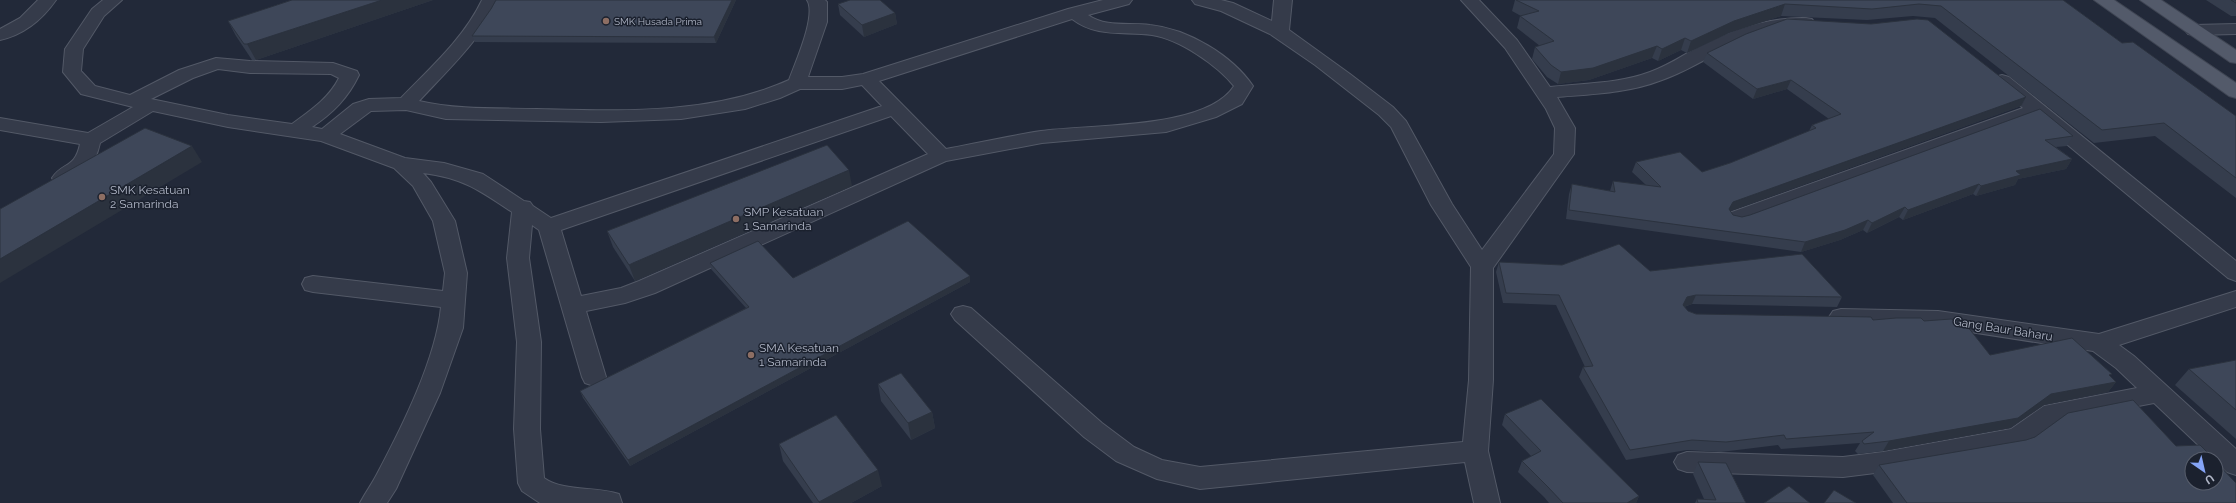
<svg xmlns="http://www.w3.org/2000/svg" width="2236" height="503" font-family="Raleway,sans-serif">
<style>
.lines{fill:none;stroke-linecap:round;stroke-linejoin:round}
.minor-casing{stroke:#535967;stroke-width:2}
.major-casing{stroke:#3f4553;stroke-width:2}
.minor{fill:#353b4a;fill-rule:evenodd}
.major{fill:#535a6a;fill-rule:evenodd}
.wall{fill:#353d4d}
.shaded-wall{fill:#2b323e}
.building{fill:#3e4759;stroke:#2b323e}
.education-dot{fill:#8d6e63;stroke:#1b212e;stroke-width:1.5}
.labels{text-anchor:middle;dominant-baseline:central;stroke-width:3;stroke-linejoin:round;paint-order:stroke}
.far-poi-label{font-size:10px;fill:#b0b6c6;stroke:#1b212e;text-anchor:start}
.poi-label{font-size:12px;fill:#b0b6c6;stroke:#1b212e;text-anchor:start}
.street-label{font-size:12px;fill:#b0b6c6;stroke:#1b212e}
</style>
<rect width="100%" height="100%" fill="#222939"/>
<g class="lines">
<!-- minor casing -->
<g class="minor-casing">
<g id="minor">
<path d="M 38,0 L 56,0 C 42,20 23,35 0,40 L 0,29 L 20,18 Z"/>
<path d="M 103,0 L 122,0 L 104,16 L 83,49 L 81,71 L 95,86 L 130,95 L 179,70 L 216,58 L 250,61 L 333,63 L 357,71 L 359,75 C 348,98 333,113 312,127 L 322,129 L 353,104 L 369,99 L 401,98 C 430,68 464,38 482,0 L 500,0 C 481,39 448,70 419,101 C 458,110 498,108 537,109 C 622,111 711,115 789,80 C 795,63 817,15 807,0 L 825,0 L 827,2 L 827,22 L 808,77 L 842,77 L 863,74 L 1068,9 L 1103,0 L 1132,0 L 1129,4 L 1088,15 C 1107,28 1129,22 1150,25 C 1188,29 1232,55 1253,86 L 1242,104 L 1216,117 L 1166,132 L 1042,143 L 946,161 L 655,293 L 625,303 L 586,311 L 606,377 L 603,383 L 594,386 L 585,383 L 582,377 L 539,230 L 532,225 L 529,258 L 541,342 L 540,429 L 544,478 C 564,492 595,486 619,494 L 622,503 L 540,503 L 522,491 L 518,483 L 514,429 L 517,342 L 507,258 L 512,212 C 479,190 463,178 423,173 L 431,182 L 455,221 L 467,273 L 465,300 L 463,328 L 440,393 L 396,489 L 387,503 L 360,503 C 365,493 372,484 377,474 C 402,427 436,359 441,307 L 313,292 L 305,290 L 302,284 L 305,278 L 313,276 L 443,291 L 445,273 L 433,221 L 413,186 L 394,168 L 321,141 L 228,127 L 153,111 L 100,143 C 96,163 79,189 55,183 L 52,178 C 62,162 75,169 80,144 L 0,130 L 0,118 L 88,133 L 133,107 L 81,94 L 63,72 L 65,49 L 92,9 ZM 1072,19 C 1097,38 1123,31 1152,35 C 1179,39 1217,65 1234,86 C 1206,130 1089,124 1041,131 C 1009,136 977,143 946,149 L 879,81 ZM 218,69 L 250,73 L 331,74 L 339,78 C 329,98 311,110 292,124 L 228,115 L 151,99 L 193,78 ZM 862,85 L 882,106 L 551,218 L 533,206 L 530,202 L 524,201 L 483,174 L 444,163 L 405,158 L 340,134 L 371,111 L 406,110 L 446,119 L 601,122 L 681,119 L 745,109 L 780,98 L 800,89 L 842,89 ZM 891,116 L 928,154 L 639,281 L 621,288 L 581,296 L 561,230 Z"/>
<path d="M 1192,0 L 1221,0 L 1233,3 L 1272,21 L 1274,0 L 1292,0 L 1289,30 L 1350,74 L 1393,107 L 1406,121 L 1452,204 L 1482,250 L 1554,154 L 1555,128 L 1546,109 L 1505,48 L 1461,0 L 1479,0 L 1517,40 L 1550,87 C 1583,83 1618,84 1650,72 C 1667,66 1682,56 1698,47 C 1732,30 1768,17 1806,18 L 1812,19 L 1815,23 L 1812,27 C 1794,31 1776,28 1758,34 C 1724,46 1696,68 1662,80 C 1629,93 1593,94 1557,97 L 1575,128 L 1574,154 L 1493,268 L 1493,380 L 1488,451 L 1500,503 L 1474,503 L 1465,462 L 1200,489 L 1157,479 L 1116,461 L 1084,437 L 955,320 L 951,314 L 955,308 L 963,306 L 971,308 L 1102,423 L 1134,447 L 1162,460 L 1200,467 L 1463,442 L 1469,380 L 1471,267 L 1431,205 L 1391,127 L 1379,115 L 1315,65 L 1270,34 L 1221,11 L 1195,4 Z"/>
<path d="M 2236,24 L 2236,34 L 2194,35 L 2188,34 L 2185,30 L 2188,26 L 2194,25 Z"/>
<path d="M 2002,75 L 2009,77 L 2236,261 L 2236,281 L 2228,278 L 2034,117 L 1745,223 L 1737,225 L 1729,223 L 1726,218 L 1729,213 L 2023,108 L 1993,81 L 1995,77 Z"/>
<path d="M 2236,291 L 2236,307 L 2119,345 L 2134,356 L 2236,449 L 2236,475 L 2227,472 L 2216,462 L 2216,459 L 2213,459 L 2154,403 L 2060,421 L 2027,445 L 2018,448 L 1883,472 L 1843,477 L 1687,472 L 1678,469 L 1674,462 L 1678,455 L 1687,452 L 1843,457 L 1883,452 L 2011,429 L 2044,406 L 2137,388 L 2116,368 L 2093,351 L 1938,327 L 1841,325 L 1833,323 L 1829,317 L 1833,311 L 1841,309 L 1938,311 L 2099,334 Z"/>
</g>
</g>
<!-- major casing -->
<g class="major-casing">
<g id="major">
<path d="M 2094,0 L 2114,0 L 2236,83 L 2236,98 L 2229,96 Z"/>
<path d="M 2140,0 L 2161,0 L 2236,50 L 2236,63 L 2230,62 Z"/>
</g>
</g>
<!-- minor -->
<use href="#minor" class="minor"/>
<!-- major -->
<use href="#major" class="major"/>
</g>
<!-- wall -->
<g class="wall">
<path d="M 292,0 L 433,0 L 256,60 L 252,60 L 236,36 L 228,21 Z"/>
<path d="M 496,0 L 736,0 L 716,43 L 475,42 L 472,36 L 491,9 Z"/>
<path d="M 1515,0 L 2063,0 L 2122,43 L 2236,116 L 2236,198 L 2155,136 L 2094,143 L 1935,18 L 1913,16 L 1867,20 L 1781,16 L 1729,33 L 1687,53 L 1681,50 L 1658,61 L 1652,58 L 1589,80 L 1558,84 L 1547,77 L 1532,59 L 1535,47 L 1540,46 L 1517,28 L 1520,16 L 1521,16 L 1512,11 Z"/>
<path d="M 2206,0 L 2236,0 L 2236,16 L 2231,16 Z"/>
<path d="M 838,4 L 895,13 L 897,24 L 864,37 L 840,15 Z"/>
<path d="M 1707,53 L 2026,97 L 2021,106 L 1730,211 L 1733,215 L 1742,217 L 1750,215 L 2040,109 L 2073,136 L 2067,146 L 2056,147 L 2072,159 L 2066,169 L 2018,179 L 2015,185 L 1976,196 L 1973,194 L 1903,220 L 1899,217 L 1867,233 L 1863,230 L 1840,240 L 1801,252 L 1566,219 L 1569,194 L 1572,184 L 1610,191 L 1613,181 L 1646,185 L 1632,172 L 1636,162 L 1702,172 L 1730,163 L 1809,131 L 1812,125 L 1829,119 L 1787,89 L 1753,99 L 1703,62 Z"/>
<path d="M 852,186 L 635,281 L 613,247 L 607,231 Z"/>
<path d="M 1499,262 L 1650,271 L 1842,297 L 1837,307 L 1692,304 L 1684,307 L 1688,311 L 1696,314 L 1873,320 L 1924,321 L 1990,355 L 2110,376 L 2116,382 L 2108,392 L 2044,405 L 2010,428 L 1883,451 L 1858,454 L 1855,451 L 1860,443 L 1781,449 L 1778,445 L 1721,452 L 1687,450 L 1626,460 L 1579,377 L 1583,367 L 1585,367 L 1556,305 L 1503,303 L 1496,272 Z"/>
<path d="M 710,263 L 793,278 L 970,276 L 970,282 L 630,466 L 583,398 L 580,391 L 746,308 L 711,269 Z"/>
<path d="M 2236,360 L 2236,439 L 2175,385 L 2189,369 Z"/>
<path d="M 878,384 L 932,412 L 935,428 L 911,440 L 881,401 Z"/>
<path d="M 1505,414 L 1639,496 L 1636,503 L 1549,503 L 1544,497 L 1518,472 L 1522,461 L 1531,456 L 1502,425 Z"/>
<path d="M 779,444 L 882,486 L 851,503 L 813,503 L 783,461 Z"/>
<path d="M 2176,446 L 2236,503 L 1893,503 L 1873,475 L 1879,465 Z"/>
<path d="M 1698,462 L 1746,503 L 1695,503 L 1697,499 L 1704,499 L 1693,474 Z"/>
</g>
<!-- shaded-wall -->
<g class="shaded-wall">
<path d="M 382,0 L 433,0 L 256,60 L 247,44 Z"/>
<path d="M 732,0 L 736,0 L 716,43 L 714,37 Z"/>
<path d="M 1785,4 L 1781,16 L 1729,33 L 1687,53 L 1691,41 L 1734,21 Z"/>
<path d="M 895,13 L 897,24 L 864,37 L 862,25 Z"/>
<path d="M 1685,38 L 1681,50 L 1658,61 L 1662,49 Z"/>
<path d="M 1657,46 L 1652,58 L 1589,80 L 1558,84 L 1561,72 Z"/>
<path d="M 1791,80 L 1787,89 L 1753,99 L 1757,89 Z"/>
<path d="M 2026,97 L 2021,106 L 1728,212 L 1729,209 L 1733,202 Z"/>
<path d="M 192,146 L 202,162 L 0,283 L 0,259 Z"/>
<path d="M 2072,159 L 2066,169 L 2018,179 L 2015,185 L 1976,196 L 1981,186 L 2016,171 Z"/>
<path d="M 849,170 L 852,186 L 635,281 L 629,265 Z"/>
<path d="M 1979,184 L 1973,194 L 1903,220 L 1908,210 Z"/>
<path d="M 1905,207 L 1899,217 L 1867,233 L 1872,223 Z"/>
<path d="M 1868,220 L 1863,230 L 1840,240 L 1801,252 L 1805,242 Z"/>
<path d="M 970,276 L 970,282 L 630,466 L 628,460 Z"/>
<path d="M 1696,295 L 1692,304 L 1683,307 L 1683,305 L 1687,297 Z"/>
<path d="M 2116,382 L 2108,392 L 2044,405 L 2010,428 L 1883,451 L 1889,441 L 2051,394 Z"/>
<path d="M 932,412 L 935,428 L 911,440 L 908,423 Z"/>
<path d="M 878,470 L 882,486 L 851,503 L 819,503 L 819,502 Z"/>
<path d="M 1639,496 L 1636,503 L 1627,503 Z"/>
</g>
<!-- building -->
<g class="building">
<path d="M 292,0 L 382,0 L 247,44 L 244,44 L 228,21 Z"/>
<path d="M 496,0 L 732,0 L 714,37 L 472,36 L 491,9 Z"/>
<path d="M 850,0 L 880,0 L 895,13 L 862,25 L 838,4 Z"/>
<path d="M 1516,0 L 2063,0 L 2122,43 L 2133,42 L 2236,116 L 2236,178 L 2164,123 L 2102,130 L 1941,6 L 1919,4 L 1872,9 L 1785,4 L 1734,21 L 1691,41 L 1685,38 L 1662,49 L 1657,46 L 1593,68 L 1561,72 L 1551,65 L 1535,47 L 1554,41 L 1520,16 L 1539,11 Z"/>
<path d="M 2231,0 L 2236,0 L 2236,3 Z"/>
<path d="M 1787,19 L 1871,24 L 1917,19 L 1928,20 L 2026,97 L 1733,202 L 1729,209 L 1733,215 L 1742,217 L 1750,215 L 2040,109 L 2073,136 L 2045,140 L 2072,159 L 2016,171 L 2021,175 L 1981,186 L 1979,184 L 1908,210 L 1905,207 L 1872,223 L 1868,220 L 1845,230 L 1805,242 L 1569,210 L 1572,184 L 1615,192 L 1613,181 L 1661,187 L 1636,162 L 1680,152 L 1702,172 L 1730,163 L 1816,128 L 1812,125 L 1841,114 L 1791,80 L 1757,89 L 1707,53 L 1746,34 Z"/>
<path d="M 145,128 L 192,146 L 0,259 L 0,209 Z"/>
<path d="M 827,145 L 849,170 L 633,263 L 629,265 L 607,231 Z"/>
<path d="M 908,221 L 970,276 L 628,460 L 580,391 L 749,307 L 710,263 L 758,241 L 793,278 Z"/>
<path d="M 1619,244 L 1650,271 L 1802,254 L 1842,297 L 1696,295 L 1687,297 L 1683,305 L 1688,311 L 1696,314 L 1871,317 L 1873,320 L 1896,318 L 1921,318 L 1924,321 L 1951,319 L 1964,322 L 1990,355 L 2072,338 L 2112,374 L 2109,375 L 2116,382 L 2051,394 L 2018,418 L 1889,441 L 1864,444 L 1862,441 L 1874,432 L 1786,439 L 1784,435 L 1726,442 L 1692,440 L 1630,450 L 1583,367 L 1593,366 L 1559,295 L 1506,293 L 1499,262 L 1562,265 Z"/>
<path d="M 2236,360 L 2236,410 L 2189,369 Z"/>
<path d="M 901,373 L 932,412 L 908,423 L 878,384 Z"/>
<path d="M 1541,399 L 1639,496 L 1627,503 L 1563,503 L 1548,487 L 1522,461 L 1541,451 L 1505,414 Z"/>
<path d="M 2133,400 L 2176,446 L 2200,445 L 2214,459 L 2192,459 L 2192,483 L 2216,483 L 2216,462 L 2236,483 L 2236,503 L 1907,503 L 1879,465 L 2026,440 L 2035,437 L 2068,413 Z"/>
<path d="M 836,415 L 878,470 L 819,502 L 779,444 Z"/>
<path d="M 1698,462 L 1726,463 L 1746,503 L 1698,503 L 1697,499 L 1716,500 Z"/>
<path d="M 1789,486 L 1810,503 L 1764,503 Z"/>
<path d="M 1834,490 L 1856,503 L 1824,503 Z"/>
</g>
<!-- markers -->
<g class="education-dot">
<circle cx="606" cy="21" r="4"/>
<circle cx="102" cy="197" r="4"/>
<circle cx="736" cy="219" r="4"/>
<circle cx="751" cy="355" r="4"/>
</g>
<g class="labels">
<!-- far-poi labels -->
<g class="far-poi-label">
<text x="614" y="21">SMK Husada Prima</text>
</g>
<!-- poi labels -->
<g class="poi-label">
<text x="110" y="190">SMK Kesatuan<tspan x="110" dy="14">2 Samarinda</tspan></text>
<text x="744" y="212">SMP Kesatuan<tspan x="744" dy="14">1 Samarinda</tspan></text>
<text x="759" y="348">SMA Kesatuan<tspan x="759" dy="14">1 Samarinda</tspan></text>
</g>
<!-- street labels -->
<g class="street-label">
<text transform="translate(2003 329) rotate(9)">Gang Baur Baharu</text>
</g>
</g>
<!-- north arrow -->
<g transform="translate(2204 471) rotate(146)"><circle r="19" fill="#1b212e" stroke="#575d6b"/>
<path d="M0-3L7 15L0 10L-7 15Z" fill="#85a4f6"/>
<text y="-6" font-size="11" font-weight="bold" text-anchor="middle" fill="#b0b6c6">U</text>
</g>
</svg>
